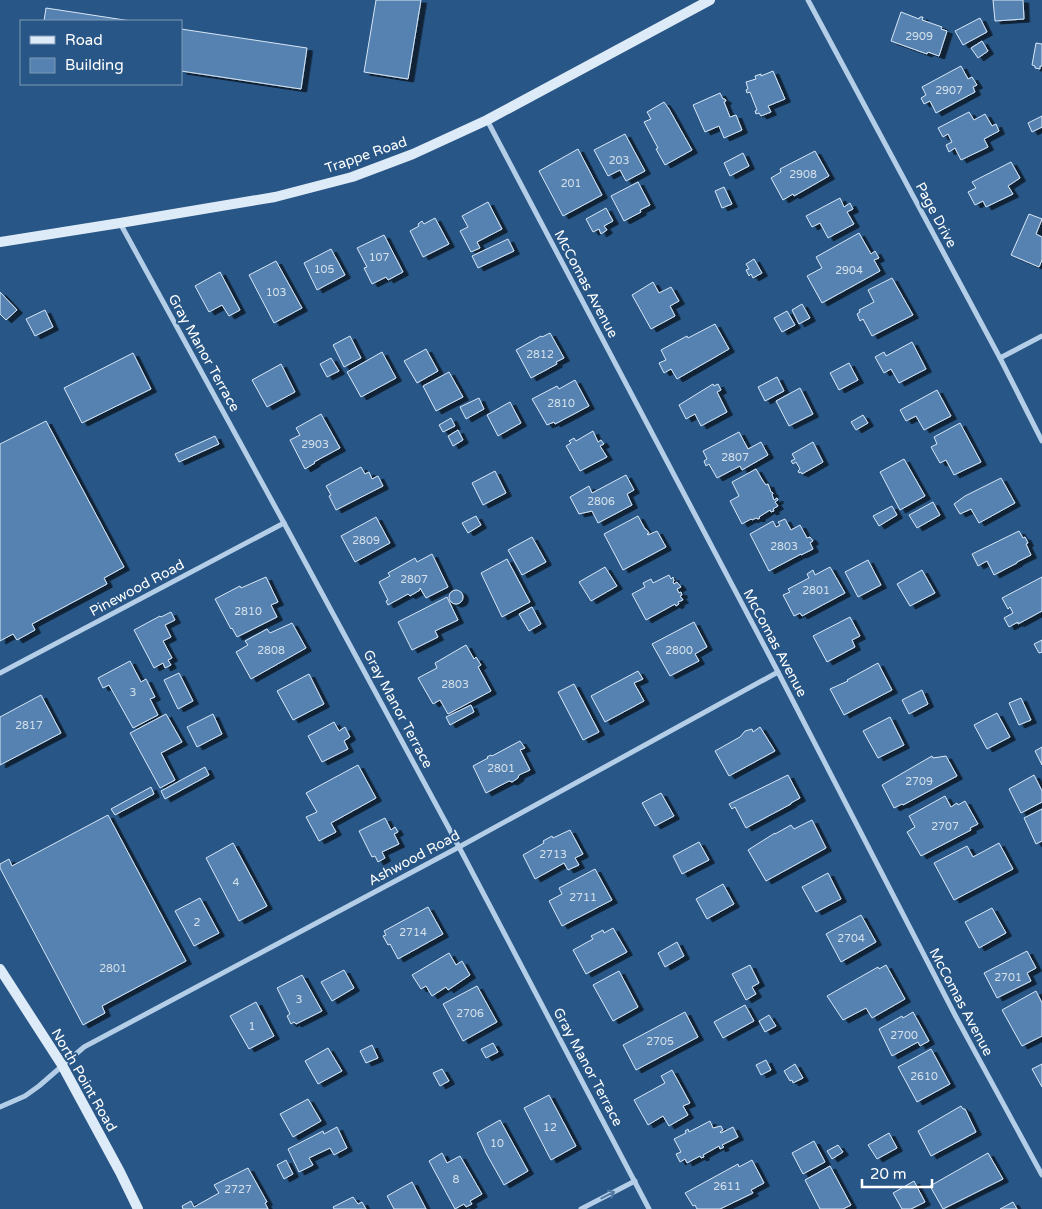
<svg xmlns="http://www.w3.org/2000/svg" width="1042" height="1209" font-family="'Varela Round',sans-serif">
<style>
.building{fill:#5582b0;stroke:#d7e7f6;filter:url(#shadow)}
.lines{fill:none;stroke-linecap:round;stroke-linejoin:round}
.street{stroke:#b4cee8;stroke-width:5}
.secondary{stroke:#ddeaf7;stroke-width:10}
.oneway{stroke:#527aa3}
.labels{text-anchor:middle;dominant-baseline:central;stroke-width:4;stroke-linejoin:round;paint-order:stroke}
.number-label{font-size:11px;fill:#d4e0eb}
.street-label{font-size:14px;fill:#fff;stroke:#285686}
</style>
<defs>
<filter id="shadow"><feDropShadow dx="5.5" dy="3" stdDeviation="0" flood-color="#0009"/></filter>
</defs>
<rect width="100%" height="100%" fill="#285686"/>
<!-- building -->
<g class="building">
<path d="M 376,0 L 421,0 L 408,79 L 364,72 Z"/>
<path d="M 993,0 L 1023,0 L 1024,19 L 995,21 Z"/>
<path d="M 46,8 L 131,21 L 44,21 Z"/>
<path d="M 901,12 L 919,19 L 920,17 L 923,17 L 922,20 L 942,27 L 941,29 L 947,31 L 939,56 L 928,52 L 927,54 L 891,41 Z"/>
<path d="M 980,18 L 987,32 L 963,45 L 955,31 Z"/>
<path d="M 181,29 L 307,48 L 301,89 L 181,71 Z"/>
<path d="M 982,41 L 988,51 L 978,58 L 971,48 Z"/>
<path d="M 1036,43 L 1042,44 L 1042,66 L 1040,66 L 1040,69 L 1035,68 L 1035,66 L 1032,65 Z"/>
<path d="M 961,66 L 968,79 L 972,77 L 977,85 L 973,87 L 975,92 L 936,113 L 930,101 L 924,104 L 921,98 L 926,95 L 922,87 Z"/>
<path d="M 773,71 L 785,99 L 768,106 L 771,112 L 761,116 L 759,113 L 756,114 L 755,111 L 757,110 L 750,92 L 747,93 L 746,90 L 748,89 L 746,82 L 756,79 L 755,76 L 761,74 L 761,76 Z"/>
<path d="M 720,93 L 723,99 L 725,99 L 726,101 L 724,102 L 730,117 L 736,115 L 742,130 L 724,138 L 719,126 L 705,132 L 693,105 Z"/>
<path d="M 664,102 L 669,109 L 692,150 L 665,165 L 656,149 L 658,148 L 644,122 L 651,119 L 647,112 Z"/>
<path d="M 969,112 L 974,120 L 985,114 L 992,126 L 996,124 L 999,131 L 984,139 L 988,147 L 961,160 L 955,148 L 949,152 L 946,145 L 952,142 L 948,134 L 943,137 L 938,128 Z"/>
<path d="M 1042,116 L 1042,127 L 1032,132 L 1028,123 Z"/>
<path d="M 625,134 L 645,171 L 626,181 L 620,170 L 608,176 L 594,150 Z"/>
<path d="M 578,149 L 602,195 L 563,216 L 539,171 Z"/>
<path d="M 815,151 L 829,176 L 794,196 L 793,194 L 783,200 L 771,178 L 781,172 L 780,169 Z"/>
<path d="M 743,153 L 749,166 L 730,176 L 724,163 Z"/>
<path d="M 1011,162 L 1020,178 L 1008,186 L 1013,194 L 986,207 L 983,201 L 975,205 L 968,192 L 976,188 L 972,182 Z"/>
<path d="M 638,182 L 650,205 L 640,210 L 641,212 L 624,221 L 611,196 Z"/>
<path d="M 724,187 L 732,204 L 722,208 L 715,191 Z"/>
<path d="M 840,198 L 844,207 L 850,203 L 853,209 L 847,212 L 854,224 L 828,238 L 820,223 L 812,227 L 806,216 Z"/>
<path d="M 488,202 L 502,229 L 477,242 L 480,248 L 471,252 L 460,231 L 468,227 L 462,216 Z"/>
<path d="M 606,208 L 613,221 L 604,226 L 607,230 L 601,234 L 599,229 L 593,232 L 586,219 Z"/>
<path d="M 1029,214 L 1042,219 L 1036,234 L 1042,237 L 1042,260 L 1039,267 L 1011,255 Z"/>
<path d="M 435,218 L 449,244 L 423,257 L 410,231 L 419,226 L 418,224 L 422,221 L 424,224 Z"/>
<path d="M 859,233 L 871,254 L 875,251 L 879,258 L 874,260 L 880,271 L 822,303 L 807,276 L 822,268 L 816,257 Z"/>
<path d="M 384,235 L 403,272 L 388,280 L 386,277 L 372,284 L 364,268 L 367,267 L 357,248 Z"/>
<path d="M 508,239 L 514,251 L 478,268 L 472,256 Z"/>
<path d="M 331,249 L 345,275 L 317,290 L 304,263 Z"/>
<path d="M 754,259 L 762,273 L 753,278 L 751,274 L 749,276 L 746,270 L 749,269 L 746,264 Z"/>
<path d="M 276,261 L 302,308 L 274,323 L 249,275 Z"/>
<path d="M 220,272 L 240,310 L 229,316 L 222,305 L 209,312 L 195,286 Z"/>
<path d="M 892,278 L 913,315 L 872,336 L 863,319 L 860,321 L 857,314 L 860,312 L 859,310 L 874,302 L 868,290 Z"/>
<path d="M 653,282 L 659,293 L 671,287 L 679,301 L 670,306 L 675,316 L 651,329 L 632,295 Z"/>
<path d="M 0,292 L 17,310 L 6,320 L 0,314 Z"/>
<path d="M 802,304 L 810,318 L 799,324 L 792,310 Z"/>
<path d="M 45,310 L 53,327 L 35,336 L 26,319 Z"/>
<path d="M 787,311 L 795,325 L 782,332 L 774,318 Z"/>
<path d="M 715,324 L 729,349 L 677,379 L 671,369 L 664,373 L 659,363 L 666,360 L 661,350 L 687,336 L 688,338 Z"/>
<path d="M 550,333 L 564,358 L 556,362 L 557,364 L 531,378 L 516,350 L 541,336 L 542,337 Z"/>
<path d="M 350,336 L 361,358 L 344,367 L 333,345 Z"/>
<path d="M 912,342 L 926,369 L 899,383 L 891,369 L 884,373 L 875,357 L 884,352 L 886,356 Z"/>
<path d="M 426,349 L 438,371 L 417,383 L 404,361 Z"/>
<path d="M 382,352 L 396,378 L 361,397 L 347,372 Z"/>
<path d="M 133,353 L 151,389 L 82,423 L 64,388 Z"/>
<path d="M 331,358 L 339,371 L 327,377 L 320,364 Z"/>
<path d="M 849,363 L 858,380 L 839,390 L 830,373 Z"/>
<path d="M 281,364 L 295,392 L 267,407 L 252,380 Z"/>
<path d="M 449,372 L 463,397 L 436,411 L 423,386 Z"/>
<path d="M 777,377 L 784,391 L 765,401 L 758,387 Z"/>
<path d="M 575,380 L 589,406 L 555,424 L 554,422 L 547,425 L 532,399 L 557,386 L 559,389 Z"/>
<path d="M 713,384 L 714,386 L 718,384 L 721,390 L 717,392 L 727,412 L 701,426 L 695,414 L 686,419 L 679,405 Z"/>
<path d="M 800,388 L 813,414 L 789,426 L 776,401 Z"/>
<path d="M 937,390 L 951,416 L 924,430 L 916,416 L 906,421 L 900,410 Z"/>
<path d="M 479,398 L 484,409 L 466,419 L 460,407 Z"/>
<path d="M 510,402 L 521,423 L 498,436 L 487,415 Z"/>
<path d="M 321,414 L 340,448 L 314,462 L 315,463 L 305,469 L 290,440 L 300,435 L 296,428 Z"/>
<path d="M 863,415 L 868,423 L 856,430 L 851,422 Z"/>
<path d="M 451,418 L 455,426 L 443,432 L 439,425 Z"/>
<path d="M 46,421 L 124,567 L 104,578 L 107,584 L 32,624 L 35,630 L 17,640 L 13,634 L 0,641 L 0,444 Z"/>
<path d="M 960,423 L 981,462 L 954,475 L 946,460 L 940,463 L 931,447 L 937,444 L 934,437 Z"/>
<path d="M 458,430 L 463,440 L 453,446 L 448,436 Z"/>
<path d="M 593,431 L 598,442 L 601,440 L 604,444 L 600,446 L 607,457 L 580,471 L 566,446 L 571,443 L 569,441 L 574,438 L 576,441 Z"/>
<path d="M 739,432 L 748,449 L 761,442 L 768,455 L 742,470 L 740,466 L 717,478 L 709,464 L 706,466 L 704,461 L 707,459 L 703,451 Z"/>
<path d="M 215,436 L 219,444 L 179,462 L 175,454 Z"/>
<path d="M 813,442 L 823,462 L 802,474 L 801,472 L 799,473 L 798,471 L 800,469 L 796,462 L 793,464 L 791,461 L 795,459 L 792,454 Z"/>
<path d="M 904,459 L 925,496 L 900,510 L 880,472 Z"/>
<path d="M 361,467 L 365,474 L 369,472 L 372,479 L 378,476 L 383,486 L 336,510 L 329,496 L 331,495 L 326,486 Z"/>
<path d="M 756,469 L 763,481 L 766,485 L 768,484 L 771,492 L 772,492 L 773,493 L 772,495 L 774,500 L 777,498 L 778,500 L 775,502 L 778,506 L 773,509 L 774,511 L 771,512 L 770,510 L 759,517 L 760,518 L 758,519 L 756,518 L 752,520 L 751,519 L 742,524 L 730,501 L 739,496 L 732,482 Z"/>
<path d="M 495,471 L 506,493 L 483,505 L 472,483 Z"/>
<path d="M 626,475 L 634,490 L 627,494 L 632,505 L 598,523 L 592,511 L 579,514 L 570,497 L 589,486 L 592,493 Z"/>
<path d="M 1001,478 L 1015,503 L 979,523 L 971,509 L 960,514 L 954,504 L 965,496 Z"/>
<path d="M 933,502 L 940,515 L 917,528 L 909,515 Z"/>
<path d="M 892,506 L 897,515 L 879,526 L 873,516 Z"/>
<path d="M 476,516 L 481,525 L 468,533 L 462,523 Z"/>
<path d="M 638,516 L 645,529 L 646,529 L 649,533 L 647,534 L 648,535 L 657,531 L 666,547 L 623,570 L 604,534 Z"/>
<path d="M 376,517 L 390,543 L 355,562 L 341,536 Z"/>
<path d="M 785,519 L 791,530 L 800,525 L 807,538 L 810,537 L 813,541 L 810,543 L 813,549 L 801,555 L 801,554 L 769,571 L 750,534 L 773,521 L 776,527 L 780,525 L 778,522 Z"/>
<path d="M 1019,531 L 1023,538 L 1025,537 L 1028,543 L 1026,544 L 1031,555 L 1017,562 L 1017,563 L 994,575 L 987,561 L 978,566 L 972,554 Z"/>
<path d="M 532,537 L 546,562 L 522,575 L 508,550 Z"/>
<path d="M 432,554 L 448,587 L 426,598 L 420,588 L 420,590 L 410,596 L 408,594 L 388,605 L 386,601 L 388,600 L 379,582 L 390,576 L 388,573 L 415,558 L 417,562 Z"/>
<path d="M 507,559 L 530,602 L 502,617 L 481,573 Z"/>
<path d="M 868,560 L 881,585 L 858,597 L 845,572 Z"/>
<path d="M 605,567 L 617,586 L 591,601 L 579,582 Z"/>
<path d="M 830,567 L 845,593 L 802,616 L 800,613 L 794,616 L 783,595 L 790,592 L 788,589 L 809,578 L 807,574 L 813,570 L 815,575 Z"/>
<path d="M 922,570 L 935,593 L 910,606 L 897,584 Z"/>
<path d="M 669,575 L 671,579 L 673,577 L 674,581 L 673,582 L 674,584 L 677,582 L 681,587 L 677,589 L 679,593 L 681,592 L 682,595 L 680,596 L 683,600 L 678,602 L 679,604 L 676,606 L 675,604 L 646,620 L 632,594 L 645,587 L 643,583 L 651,579 L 653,583 Z"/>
<path d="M 266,577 L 278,602 L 271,605 L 277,617 L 237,637 L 232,628 L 231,629 L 215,599 L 240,586 L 241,588 Z"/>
<path d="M 1042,577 L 1042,611 L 1018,624 L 1018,622 L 1009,627 L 1004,618 L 1013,613 L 1010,607 L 1008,609 L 1002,598 Z"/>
<circle cx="456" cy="597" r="7"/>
<path d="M 447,597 L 458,620 L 435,631 L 438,637 L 412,650 L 398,622 Z"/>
<path d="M 532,607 L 541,624 L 529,631 L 519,614 Z"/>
<path d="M 171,612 L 175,620 L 165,625 L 171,637 L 163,641 L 172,658 L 168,660 L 171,665 L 165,668 L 163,663 L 154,668 L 134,630 L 160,616 L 161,617 Z"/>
<path d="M 850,617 L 860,636 L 852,640 L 855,647 L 827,662 L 813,636 Z"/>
<path d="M 694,622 L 707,647 L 695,654 L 699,661 L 670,676 L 652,644 Z"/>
<path d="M 292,623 L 306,648 L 251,679 L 236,652 L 248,645 L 245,641 L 267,629 L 270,633 Z"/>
<path d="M 1042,640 L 1042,652 L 1039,653 L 1034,644 Z"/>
<path d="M 466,645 L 474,659 L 476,657 L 481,665 L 478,667 L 491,691 L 448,714 L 440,700 L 433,704 L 418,678 L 437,668 L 435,663 Z"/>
<path d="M 130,661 L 141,682 L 146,679 L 155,697 L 150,699 L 158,715 L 133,728 L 109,685 L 103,688 L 98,678 Z"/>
<path d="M 878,663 L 892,690 L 844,715 L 830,689 L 848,681 L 847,680 Z"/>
<path d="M 638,671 L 643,679 L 634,683 L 644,701 L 605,722 L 591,696 Z"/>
<path d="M 179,673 L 193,701 L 178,709 L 164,680 Z"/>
<path d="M 309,674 L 324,704 L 293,720 L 277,691 Z"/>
<path d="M 574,684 L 599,732 L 583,740 L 558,692 Z"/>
<path d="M 922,690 L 928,704 L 909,714 L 902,700 Z"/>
<path d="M 41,695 L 61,733 L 0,765 L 0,717 Z"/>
<path d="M 1021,698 L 1031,720 L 1019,725 L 1009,703 Z"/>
<path d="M 471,705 L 474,712 L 450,725 L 446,717 Z"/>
<path d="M 997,713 L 1010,737 L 987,749 L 974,725 Z"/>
<path d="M 166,714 L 182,742 L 161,753 L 175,780 L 160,788 L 130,733 Z"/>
<path d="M 213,714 L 222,734 L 197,747 L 187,727 Z"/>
<path d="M 890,717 L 904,745 L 878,758 L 863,731 Z"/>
<path d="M 334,722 L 339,731 L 345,727 L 350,737 L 344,741 L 348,749 L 322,762 L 308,736 Z"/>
<path d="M 760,727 L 775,751 L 729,776 L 715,751 L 740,737 L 745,731 L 752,729 L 753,732 Z"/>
<path d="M 520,741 L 525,748 L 520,750 L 530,770 L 519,775 L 518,778 L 512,782 L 509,781 L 486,793 L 473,766 L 488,758 L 487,757 L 491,755 L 492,756 Z"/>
<path d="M 1042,747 L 1042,765 L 1035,751 Z"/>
<path d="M 932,756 L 933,758 L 946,756 L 957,776 L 903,805 L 902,804 L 894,808 L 882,785 Z"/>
<path d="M 358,765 L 376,798 L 331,823 L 336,832 L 319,841 L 306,817 L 317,812 L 306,793 Z"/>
<path d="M 205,767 L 209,775 L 165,799 L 161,791 Z"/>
<path d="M 788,775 L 800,798 L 791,803 L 791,804 L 746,828 L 735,807 L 732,809 L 729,804 Z"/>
<path d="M 1034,775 L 1042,791 L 1042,802 L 1021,813 L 1009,789 Z"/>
<path d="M 151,787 L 154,794 L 115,815 L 111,809 Z"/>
<path d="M 661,793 L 674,816 L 655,826 L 642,803 Z"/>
<path d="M 945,796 L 951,807 L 957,803 L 958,805 L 965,801 L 978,824 L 970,828 L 971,830 L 921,856 L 907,832 L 915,827 L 909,816 Z"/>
<path d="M 1042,809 L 1042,841 L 1036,844 L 1024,818 Z"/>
<path d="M 108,815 L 186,961 L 102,1006 L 105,1013 L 83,1025 L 0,868 L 0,864 L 9,859 L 12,866 Z"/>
<path d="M 385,818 L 391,830 L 395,827 L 398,832 L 394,834 L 399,844 L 382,852 L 385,858 L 378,862 L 375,856 L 372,857 L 359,831 Z"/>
<path d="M 812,820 L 826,848 L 766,881 L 748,850 L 775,833 L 775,834 L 791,825 L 794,829 Z"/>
<path d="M 570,830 L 583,854 L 575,858 L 579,865 L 568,870 L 564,863 L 535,879 L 523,855 L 544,843 L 543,841 L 552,836 L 553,838 Z"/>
<path d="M 699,842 L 709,860 L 682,874 L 673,856 Z"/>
<path d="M 233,843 L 267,906 L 239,921 L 206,858 Z"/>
<path d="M 999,843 L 1013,869 L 954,900 L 934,863 L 967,846 L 973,857 Z"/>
<path d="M 595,869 L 612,900 L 562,926 L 549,901 L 562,894 L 559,888 Z"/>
<path d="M 828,873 L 841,899 L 816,912 L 802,887 Z"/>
<path d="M 723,884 L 734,904 L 707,919 L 696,899 Z"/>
<path d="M 200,898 L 219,933 L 194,946 L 175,911 Z"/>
<path d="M 428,907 L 443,934 L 398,959 L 390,944 L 388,945 L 383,936 L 386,935 L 384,931 Z"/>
<path d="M 992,908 L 1006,933 L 979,948 L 965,922 Z"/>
<path d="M 861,915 L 876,942 L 841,962 L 826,934 Z"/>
<path d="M 613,928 L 627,952 L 586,974 L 573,950 L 593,939 L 591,936 L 603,930 L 604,933 Z"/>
<path d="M 677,942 L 684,956 L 665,967 L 658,953 Z"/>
<path d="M 1027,951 L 1036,968 L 1027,973 L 1031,981 L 997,998 L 984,973 Z"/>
<path d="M 449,953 L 456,965 L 462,961 L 470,975 L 448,990 L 446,987 L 432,996 L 426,986 L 421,989 L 412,975 Z"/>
<path d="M 750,965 L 759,983 L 752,987 L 756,994 L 746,1000 L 732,974 Z"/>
<path d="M 886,965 L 905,999 L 872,1018 L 866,1008 L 843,1020 L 827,996 L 878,967 L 879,969 Z"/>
<path d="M 344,970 L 354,988 L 332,1001 L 321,982 Z"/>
<path d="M 619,971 L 638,1007 L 613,1021 L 593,985 Z"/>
<path d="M 302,975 L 322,1011 L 296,1024 L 294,1022 L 291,1024 L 287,1016 L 290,1014 L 277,988 Z"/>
<path d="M 477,986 L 497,1022 L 463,1041 L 443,1004 Z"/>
<path d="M 1036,991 L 1042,1003 L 1042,1036 L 1022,1046 L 1002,1010 Z"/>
<path d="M 256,1002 L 274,1036 L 249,1049 L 230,1016 Z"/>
<path d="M 745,1005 L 754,1021 L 723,1038 L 714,1022 Z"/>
<path d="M 685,1012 L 698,1037 L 636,1070 L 623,1045 Z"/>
<path d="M 913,1012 L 929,1041 L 920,1046 L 918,1042 L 892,1056 L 879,1029 L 902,1016 L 903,1018 Z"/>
<path d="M 769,1015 L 776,1026 L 765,1032 L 759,1021 Z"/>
<path d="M 493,1043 L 498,1052 L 486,1058 L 481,1049 Z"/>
<path d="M 372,1045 L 378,1058 L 366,1063 L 360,1051 Z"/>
<path d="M 328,1048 L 342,1071 L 318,1084 L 305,1061 Z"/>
<path d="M 931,1049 L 950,1084 L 917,1102 L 898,1067 Z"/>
<path d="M 766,1060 L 771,1070 L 761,1075 L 756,1065 Z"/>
<path d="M 795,1064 L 803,1078 L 793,1083 L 792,1080 L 790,1081 L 784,1071 Z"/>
<path d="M 1042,1064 L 1042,1087 L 1032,1069 Z"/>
<path d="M 442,1069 L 449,1081 L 440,1086 L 433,1073 Z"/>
<path d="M 672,1070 L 690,1103 L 683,1106 L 688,1115 L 669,1126 L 663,1116 L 648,1125 L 634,1100 L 665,1083 L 661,1076 Z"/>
<path d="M 549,1095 L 576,1146 L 551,1160 L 524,1108 Z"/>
<path d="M 308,1099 L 321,1121 L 293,1137 L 280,1114 Z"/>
<path d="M 961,1106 L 963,1109 L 965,1109 L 976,1132 L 931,1156 L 918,1131 Z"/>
<path d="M 500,1120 L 528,1171 L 504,1185 L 486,1153 L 477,1133 Z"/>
<path d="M 710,1121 L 713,1128 L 721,1126 L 723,1130 L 720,1132 L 721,1133 L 733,1127 L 738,1137 L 722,1145 L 724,1147 L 720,1149 L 719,1146 L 703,1155 L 704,1157 L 701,1158 L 700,1156 L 687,1163 L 685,1159 L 680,1162 L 676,1154 L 681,1152 L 674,1139 L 686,1133 L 685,1131 L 688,1129 L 689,1132 Z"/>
<path d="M 337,1127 L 347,1148 L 334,1155 L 330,1148 L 309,1158 L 313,1165 L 299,1172 L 288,1149 L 323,1131 L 324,1134 Z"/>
<path d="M 889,1133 L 897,1148 L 877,1159 L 868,1145 Z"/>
<path d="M 814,1141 L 825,1162 L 803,1174 L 792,1153 Z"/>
<path d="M 838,1145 L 843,1152 L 832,1159 L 827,1151 Z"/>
<path d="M 442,1153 L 447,1163 L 460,1156 L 482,1194 L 470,1201 L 472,1204 L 466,1207 L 464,1204 L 455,1209 L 429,1161 Z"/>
<path d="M 988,1153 L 1003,1179 L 943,1209 L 930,1186 Z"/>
<path d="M 286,1160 L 293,1174 L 284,1179 L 277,1165 Z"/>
<path d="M 752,1160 L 764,1183 L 751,1190 L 753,1193 L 720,1209 L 697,1209 L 695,1205 L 693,1206 L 685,1193 L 738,1164 L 739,1167 Z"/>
<path d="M 830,1166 L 851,1205 L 843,1209 L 820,1209 L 805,1180 Z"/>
<path d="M 248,1168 L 267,1202 L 265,1203 L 268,1209 L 183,1209 L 182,1206 L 191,1201 L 194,1207 L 219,1193 L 214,1185 Z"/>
<path d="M 914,1181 L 925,1202 L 911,1209 L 902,1209 L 893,1193 Z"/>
<path d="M 412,1182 L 426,1209 L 394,1209 L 387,1196 Z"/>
<path d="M 353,1197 L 358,1204 L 362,1202 L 366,1209 L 334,1209 L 333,1207 Z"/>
<path d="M 1013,1202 L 1017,1209 L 1000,1209 Z"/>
</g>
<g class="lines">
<!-- street -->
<g class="street">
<path d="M 808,0 L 1000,358 L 1042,441"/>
<path d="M 487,120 L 778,672 L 955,1015 L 1042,1175"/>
<path d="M 120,223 L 284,523 L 459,847 L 649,1209"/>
<path d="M 1000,358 L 1042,336"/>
<path d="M 0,673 L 284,523"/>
<path d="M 0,1107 L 25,1096 L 39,1086 L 84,1047 L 459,847 L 778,672"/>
<path d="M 581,1209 L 635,1181"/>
</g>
<!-- secondary -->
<g class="secondary">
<path d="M 0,242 L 120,223 L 275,197 L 352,177 L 413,154 L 487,120 L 710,0"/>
<path d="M 0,969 L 62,1065 L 120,1172 L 138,1209"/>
</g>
</g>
<!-- one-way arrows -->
<defs><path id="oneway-shaft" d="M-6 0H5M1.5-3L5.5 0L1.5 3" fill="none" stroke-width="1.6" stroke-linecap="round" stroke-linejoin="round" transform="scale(1.25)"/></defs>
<use class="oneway" href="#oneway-shaft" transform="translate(608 1195) rotate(-27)"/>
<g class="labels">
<!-- number labels -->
<g class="number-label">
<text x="919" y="36">2909</text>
<text x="949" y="90">2907</text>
<text x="619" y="160">203</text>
<text x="803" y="174">2908</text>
<text x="571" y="183">201</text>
<text x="379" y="257">107</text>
<text x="324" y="269">105</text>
<text x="849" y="270">2904</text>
<text x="276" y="292">103</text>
<text x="540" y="354">2812</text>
<text x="561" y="403">2810</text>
<text x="315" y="444">2903</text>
<text x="735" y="457">2807</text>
<text x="601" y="501">2806</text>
<text x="366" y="540">2809</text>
<text x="784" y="546">2803</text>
<text x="414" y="579">2807</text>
<text x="816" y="590">2801</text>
<text x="248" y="611">2810</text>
<text x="271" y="650">2808</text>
<text x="679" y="650">2800</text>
<text x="455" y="684">2803</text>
<text x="133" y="692">3</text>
<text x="29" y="725">2817</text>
<text x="501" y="768">2801</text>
<text x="919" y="781">2709</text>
<text x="945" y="826">2707</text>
<text x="553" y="854">2713</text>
<text x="236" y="882">4</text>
<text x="583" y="897">2711</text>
<text x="197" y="922">2</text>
<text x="413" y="932">2714</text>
<text x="851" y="938">2704</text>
<text x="113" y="968">2801</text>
<text x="1008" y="977">2701</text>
<text x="299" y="999">3</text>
<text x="470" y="1013">2706</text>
<text x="252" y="1026">1</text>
<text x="904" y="1035">2700</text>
<text x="660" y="1041">2705</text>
<text x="924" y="1076">2610</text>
<text x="550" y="1127">12</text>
<text x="497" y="1143">10</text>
<text x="456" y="1179">8</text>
<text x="727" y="1186">2611</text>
<text x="238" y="1189">2727</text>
</g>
<!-- street labels -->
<g class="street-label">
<text transform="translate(366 155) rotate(-19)">Trappe Road</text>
<text transform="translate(936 215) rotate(62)">Page Drive</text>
<text transform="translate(586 284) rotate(62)">McComas Avenue</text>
<text transform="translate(204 353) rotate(61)">Gray Manor Terrace</text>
<text transform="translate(137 588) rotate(-28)">Pinewood Road</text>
<text transform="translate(775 643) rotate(62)">McComas Avenue</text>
<text transform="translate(398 709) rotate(62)">Gray Manor Terrace</text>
<text transform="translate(414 858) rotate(-28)">Ashwood Road</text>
<text transform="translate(961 1002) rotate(62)">McComas Avenue</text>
<text transform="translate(588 1067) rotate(62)">Gray Manor Terrace</text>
<text transform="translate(84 1080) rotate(60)">North Point Road</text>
</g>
</g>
<!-- legend -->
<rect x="20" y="20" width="162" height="65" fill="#285686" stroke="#7e9ab6"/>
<rect x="30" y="36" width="25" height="8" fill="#ddeaf7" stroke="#7e9ab6"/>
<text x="65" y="45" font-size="15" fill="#ffffff">Road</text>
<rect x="30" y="58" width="25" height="15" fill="#5582b0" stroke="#7e9ab6"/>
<text x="65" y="70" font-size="15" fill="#ffffff">Building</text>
<!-- scale -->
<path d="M862 1179v8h70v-8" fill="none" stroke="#ffffff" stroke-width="2.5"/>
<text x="870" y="1179" font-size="15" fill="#ffffff" stroke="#285686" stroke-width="4" paint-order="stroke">20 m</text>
</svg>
